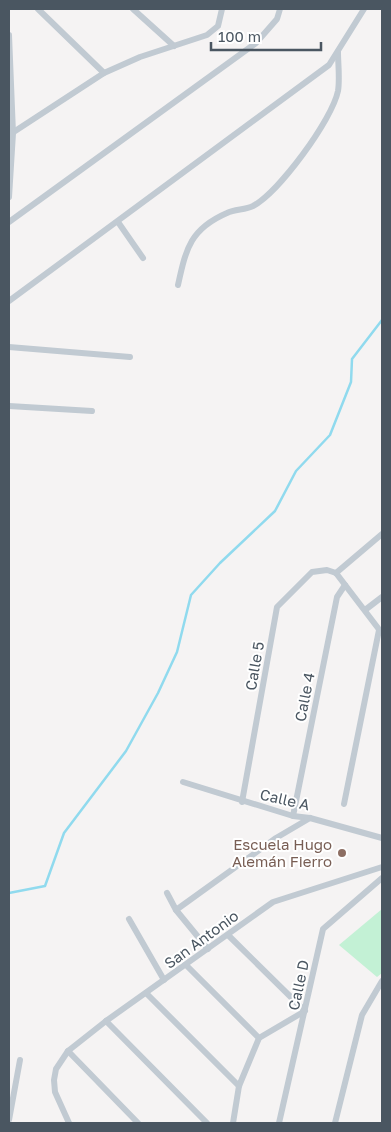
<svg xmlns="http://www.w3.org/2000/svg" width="391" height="1132" font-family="'Golos Text',sans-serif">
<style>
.pitch{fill:#c3f1d5}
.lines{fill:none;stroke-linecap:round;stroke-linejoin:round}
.stream{stroke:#90daee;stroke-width:2.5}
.street{stroke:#c1cad2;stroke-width:6}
.education-dot{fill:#8d6e63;stroke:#fff;stroke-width:2}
.labels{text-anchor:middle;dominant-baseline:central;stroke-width:4;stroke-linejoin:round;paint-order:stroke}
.street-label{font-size:15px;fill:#4a5661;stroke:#fff}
.education-label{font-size:15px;fill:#785e54;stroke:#fff;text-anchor:end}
</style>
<rect width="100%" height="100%" fill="#f5f3f3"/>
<!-- pitch -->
<path class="pitch" d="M 382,909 L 382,973 L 377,977 L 339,945 Z"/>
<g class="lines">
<!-- stream -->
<path class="stream" d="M 9,893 L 45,886 L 64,833 L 126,751 L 158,693 L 177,652 L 191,595 L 220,563 L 275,511 L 296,471 L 330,435 L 351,382 L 352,359 L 382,320"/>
<!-- street -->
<g class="street">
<path d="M 38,9 L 104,73"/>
<path d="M 133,9 L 174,46"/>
<path d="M 9,35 L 13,133 L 9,197"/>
<path d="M 9,135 L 104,73 L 140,57 L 207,35 L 218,26 L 222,9"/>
<path d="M 9,222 L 256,43 L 277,19 L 280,9"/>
<path d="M 118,222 L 143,258"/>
<path d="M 178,285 C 186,249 190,229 227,213 C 235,209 245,210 253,206 C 279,192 332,120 338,91 C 340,79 338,64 338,52"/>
<path d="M 9,301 L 329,65 L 364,9"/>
<path d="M 9,347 L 130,357"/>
<path d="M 9,406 L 92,411"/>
<path d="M 336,573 L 381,632"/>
<path d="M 336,573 L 382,534"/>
<path d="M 365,610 L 382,597"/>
<path d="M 183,782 L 293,816 L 310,818 L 382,838"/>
<path d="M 242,802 L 277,607 L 312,572 L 327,570 L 336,573"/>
<path d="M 344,804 L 379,630"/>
<path d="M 293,816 L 337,597 L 345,585"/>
<path d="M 167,893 L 176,910 L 208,949"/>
<path d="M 176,910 L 276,838 L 310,818"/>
<path d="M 129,919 L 164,980"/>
<path d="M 228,935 L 305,1011 L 259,1038 L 239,1086 L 233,1123"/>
<path d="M 186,965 L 259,1038"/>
<path d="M 146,993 L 239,1086"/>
<path d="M 106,1021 L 207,1123"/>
<path d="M 68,1051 L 138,1123"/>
<path d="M 9,1120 L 20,1060"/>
<path d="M 69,1123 L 55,1092 L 54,1080 L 56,1069 L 68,1051 L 106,1021 L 273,902 L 382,867"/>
<path d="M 279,1123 L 323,929 L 382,878"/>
<path d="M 335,1123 L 362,1015 L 382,981"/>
</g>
</g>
<!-- markers -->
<circle class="education-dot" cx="342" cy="853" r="5"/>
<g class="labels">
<!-- street labels -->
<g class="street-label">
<text transform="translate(254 666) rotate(-80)">Calle 5</text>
<text transform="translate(304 697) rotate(-79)">Calle 4</text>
<text transform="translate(285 799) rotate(13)">Calle A</text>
<text transform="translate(201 939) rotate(-36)">San Antonio</text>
<text transform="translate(298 985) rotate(-78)">Calle D</text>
</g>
<!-- education labels -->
<g class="education-label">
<text x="332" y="844">Escuela Hugo<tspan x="332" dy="17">Alemán Fierro</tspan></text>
</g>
</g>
<!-- border -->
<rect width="391" height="1132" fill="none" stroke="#4a5661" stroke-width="20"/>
<!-- scale -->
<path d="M211 42v8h110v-8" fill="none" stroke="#4a5661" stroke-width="2.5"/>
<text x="218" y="42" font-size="15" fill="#4a5661" stroke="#ffffff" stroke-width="4" paint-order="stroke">100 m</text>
</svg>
